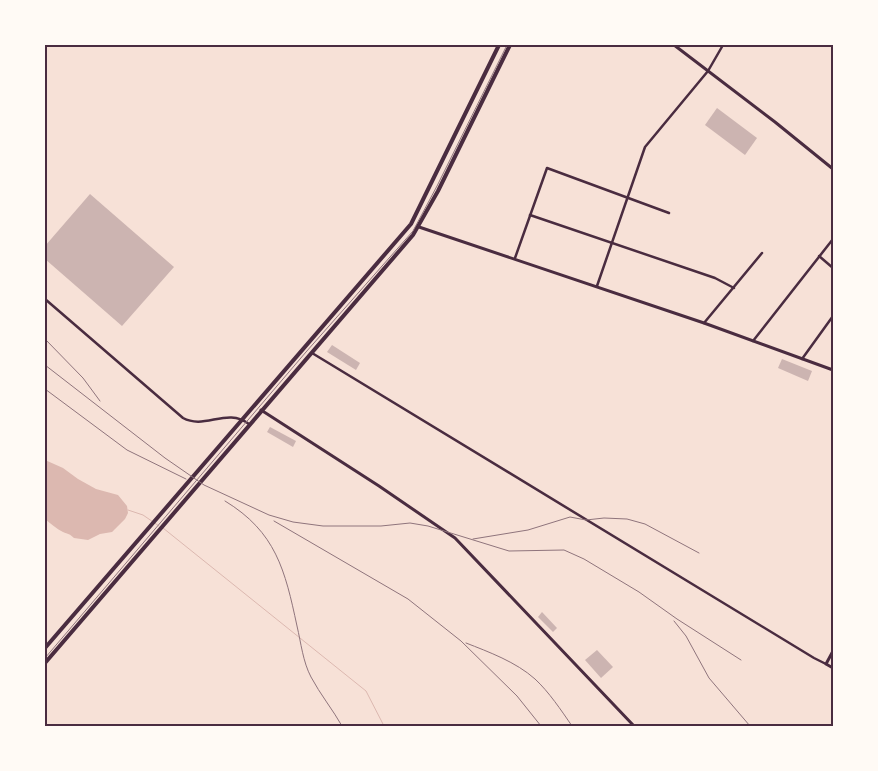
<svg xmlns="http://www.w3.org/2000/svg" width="878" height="771" font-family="Montserrat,sans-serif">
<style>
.water{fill:#dcb8b0}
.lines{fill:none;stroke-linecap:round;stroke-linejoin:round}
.stream{stroke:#dcb8b0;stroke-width:1}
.building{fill:#ccb4b1}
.minor{stroke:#4a2c40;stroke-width:2.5}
.tertiary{stroke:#4a2c40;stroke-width:3}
.secondary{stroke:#4a2c40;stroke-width:4}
.tram{stroke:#8f747c;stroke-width:1}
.rail{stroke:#8f747c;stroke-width:1}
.neatline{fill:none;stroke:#4a2c40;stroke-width:2}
</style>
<rect width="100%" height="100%" fill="#f7e1d7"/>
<!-- water -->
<path class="water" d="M 45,460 L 63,468 L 78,479 L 96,489 L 118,495 L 127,506 L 128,513 L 125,519 L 112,532 L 100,534 L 88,540 L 74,538 C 70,534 68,534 63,532 C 57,529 51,524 45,519 Z"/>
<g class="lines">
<!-- stream -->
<g class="stream">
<path d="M 128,510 L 143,515 L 159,526"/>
<path d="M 163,528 L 366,691 L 384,726"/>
</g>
</g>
<!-- building -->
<g class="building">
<path d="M 717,108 L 757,138 L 745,155 L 705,125 Z"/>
<path d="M 90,194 L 174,267 L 122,326 L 45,259 L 45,246 Z"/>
<path d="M 332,345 L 360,363 L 356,370 L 327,352 Z"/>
<path d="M 782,359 L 812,371 L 808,381 L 778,368 Z"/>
<path d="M 270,427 L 296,441 L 293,447 L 267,432 Z"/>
<path d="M 542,612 L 557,628 L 553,632 L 538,617 Z"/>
<path d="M 597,650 L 613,667 L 601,678 L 585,660 Z"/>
</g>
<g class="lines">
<!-- minor -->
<g class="minor">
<path d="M 530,215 L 715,278 L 734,288"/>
<path d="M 819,256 L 833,268"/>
<path d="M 515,258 L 547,168 L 669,213"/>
<path d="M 597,286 L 645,147 L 708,71 L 723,45"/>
<path d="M 45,299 L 183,418 C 205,430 227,407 249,424"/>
<path d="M 704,323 L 762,253"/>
<path d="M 753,341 L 833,239"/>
<path d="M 312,353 L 814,658 L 826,664"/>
<path d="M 802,359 L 833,316"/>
</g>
<!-- tertiary -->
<g class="tertiary">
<path d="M 674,45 L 775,122 L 833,169"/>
<path d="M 419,227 L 704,323 L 833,370"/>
<path d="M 261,410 L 379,486 L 455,538 L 634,726"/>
<path d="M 833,651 L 826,664 L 833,668"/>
</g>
<!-- secondary -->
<g class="secondary">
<path d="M 45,648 L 411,224 L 499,45"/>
<path d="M 45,663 L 413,235 L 438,191 L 510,45"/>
</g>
<!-- tram -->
<path class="tram" d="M 45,658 L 306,352 L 413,231 L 437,186 L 507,45"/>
<!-- rail -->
<g class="rail">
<path d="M 45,339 L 83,378 L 100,401"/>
<path d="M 45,365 L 165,458 L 204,485 L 269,515 L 293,522 L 323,526 L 381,526 L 410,523 L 428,526 L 509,551 L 564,550 L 584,559 L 639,592 L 677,619 L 741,660"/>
<path d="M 45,389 L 127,450 L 186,479"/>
<path d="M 225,501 C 276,532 285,570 297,626 C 301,643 303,662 311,677 C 320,694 333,710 342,726"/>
<path d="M 274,521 L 408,599 L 461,641 L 517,696 L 541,726"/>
<path d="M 473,539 L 528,530 L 570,517 L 586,520 L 604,518 L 627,519 L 645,524 L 699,553"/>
<path d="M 674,621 L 686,636 L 709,678 L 750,726"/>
<path d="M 466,643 C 489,652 516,662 535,679 C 549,692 561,710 572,726"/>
</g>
</g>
<!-- border -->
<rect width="878" height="771" fill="none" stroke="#fffaf5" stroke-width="92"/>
<rect x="46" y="46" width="786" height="679" class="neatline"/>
</svg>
